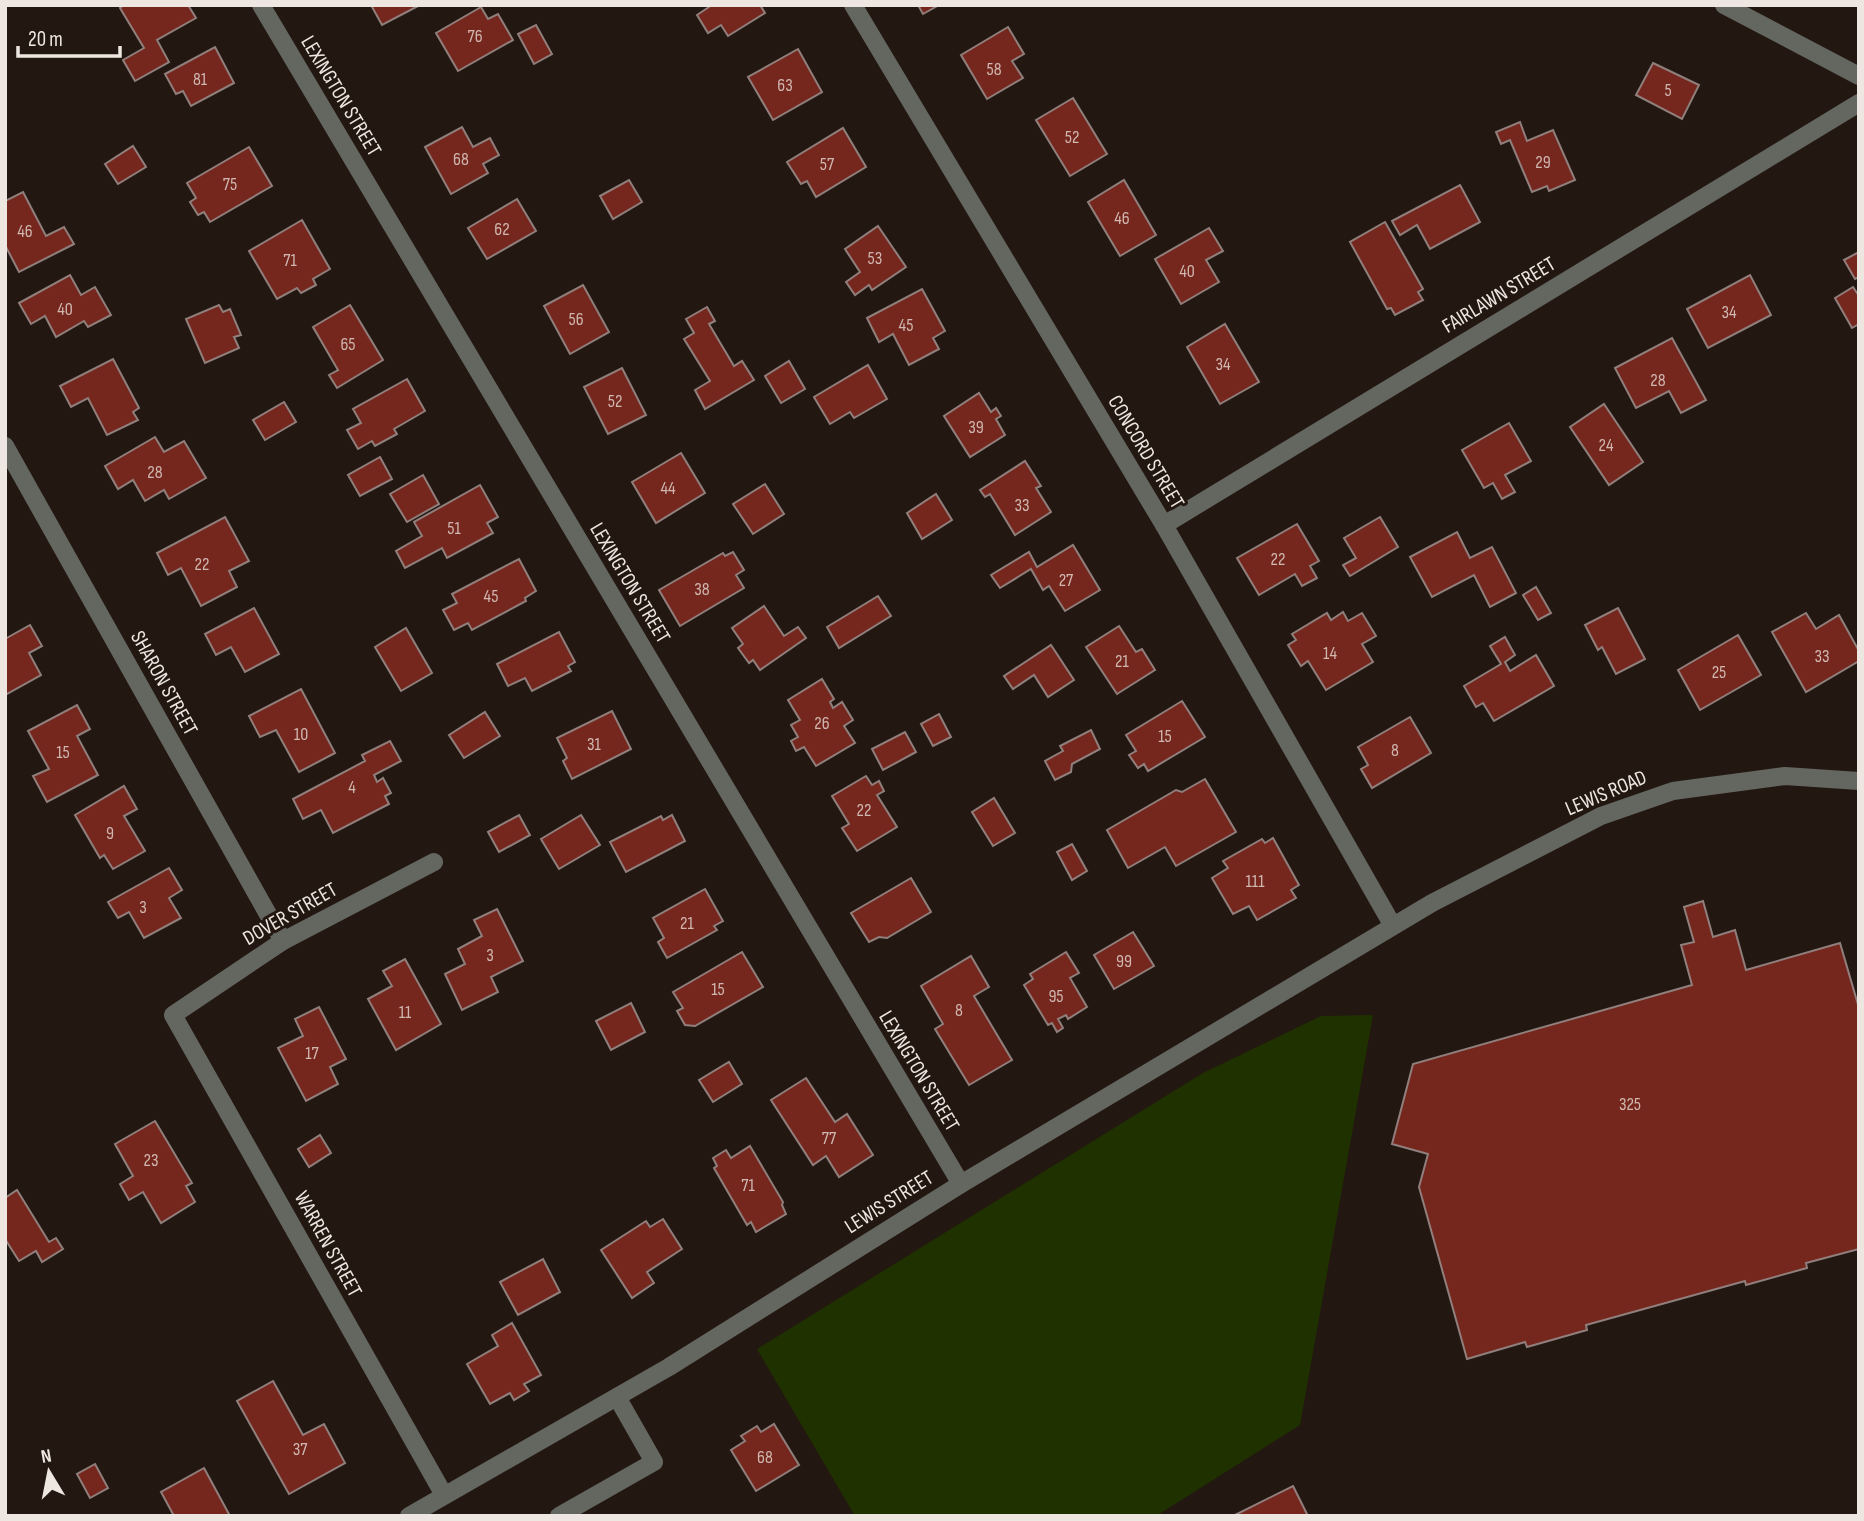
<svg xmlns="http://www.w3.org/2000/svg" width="1864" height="1521" font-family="'Sofia Sans Condensed',sans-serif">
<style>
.green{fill:#203100}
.building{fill:#75271e;stroke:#907f7c;stroke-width:2}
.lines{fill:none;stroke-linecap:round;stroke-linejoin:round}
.minor{stroke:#646660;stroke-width:18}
.labels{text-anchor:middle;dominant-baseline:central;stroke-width:6;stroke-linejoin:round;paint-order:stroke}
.number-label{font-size:18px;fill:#d0b7b0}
.street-label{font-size:21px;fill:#eee7e1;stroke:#231811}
</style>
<rect width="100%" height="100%" fill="#231811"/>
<!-- green -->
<path class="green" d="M 1373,1015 L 1300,1425 L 1156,1516 L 855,1516 L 757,1349 L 1203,1073 L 1321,1016 Z"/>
<!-- building -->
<g class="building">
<path d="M 124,5 L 188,5 L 196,18 L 157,40 L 169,62 L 135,81 L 123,60 L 144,48 L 120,8 Z"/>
<path d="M 371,5 L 420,5 L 382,25 Z"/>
<path d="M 708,5 L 760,5 L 765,13 L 728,36 L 721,25 L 708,33 L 697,15 L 709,7 Z"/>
<path d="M 918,5 L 939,5 L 923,14 Z"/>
<path d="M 481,7 L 488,19 L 498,14 L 513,40 L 458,71 L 436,33 Z"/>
<path d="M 536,25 L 552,54 L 534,64 L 518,34 Z"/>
<path d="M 1008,27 L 1024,54 L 1012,61 L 1023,78 L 987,99 L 961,55 Z"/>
<path d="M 215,47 L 234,83 L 191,106 L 183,91 L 176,94 L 165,74 Z"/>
<path d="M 798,49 L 822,92 L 773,120 L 748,77 Z"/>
<path d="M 1653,63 L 1699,85 L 1682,119 L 1636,95 Z"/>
<path d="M 1073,98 L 1107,154 L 1070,176 L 1036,120 Z"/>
<path d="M 1520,122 L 1527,141 L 1553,130 L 1575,180 L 1549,191 L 1547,186 L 1532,192 L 1510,140 L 1501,144 L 1496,132 Z"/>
<path d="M 462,127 L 473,147 L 490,138 L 499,155 L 483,164 L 488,173 L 451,194 L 425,147 Z"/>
<path d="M 843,128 L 866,167 L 816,197 L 807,181 L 801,184 L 787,162 Z"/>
<path d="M 133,146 L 146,167 L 118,184 L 105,164 Z"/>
<path d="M 249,147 L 272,186 L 210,222 L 204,212 L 198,215 L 190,202 L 196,198 L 187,183 Z"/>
<path d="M 629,180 L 642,202 L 613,219 L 600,196 Z"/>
<path d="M 1124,180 L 1156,235 L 1120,256 L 1088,202 Z"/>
<path d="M 1460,185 L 1480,222 L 1430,249 L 1417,225 L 1400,235 L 1392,221 Z"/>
<path d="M 23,192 L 46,236 L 64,227 L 74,244 L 19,272 L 5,245 L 5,201 Z"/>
<path d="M 517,199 L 536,231 L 487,259 L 468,228 Z"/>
<path d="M 302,220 L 330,269 L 313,279 L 316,285 L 301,293 L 297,288 L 277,299 L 249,251 Z"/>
<path d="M 1385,222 L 1423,289 L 1418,292 L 1423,300 L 1395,315 L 1391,308 L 1387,309 L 1350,242 Z"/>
<path d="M 878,226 L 906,267 L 872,290 L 869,285 L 855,295 L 846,282 L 860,272 L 845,249 Z"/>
<path d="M 1209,228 L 1223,251 L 1206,260 L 1219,282 L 1181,304 L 1155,259 Z"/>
<path d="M 1859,252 L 1859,277 L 1855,279 L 1844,260 Z"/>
<path d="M 70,275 L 81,295 L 95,287 L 111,315 L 88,327 L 84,321 L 56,337 L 45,316 L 31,324 L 19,303 Z"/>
<path d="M 1750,275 L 1771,315 L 1708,348 L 1687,309 Z"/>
<path d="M 583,285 L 609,332 L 570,354 L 544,306 Z"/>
<path d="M 1853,287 L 1859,296 L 1859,324 L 1852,328 L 1835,298 Z"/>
<path d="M 922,289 L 945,331 L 933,338 L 939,349 L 909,365 L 893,334 L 879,342 L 867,318 Z"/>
<path d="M 219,305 L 223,312 L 230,309 L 241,335 L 234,337 L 239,348 L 205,363 L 186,319 Z"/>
<path d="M 350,305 L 383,360 L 337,388 L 329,375 L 338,370 L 313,327 Z"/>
<path d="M 707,307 L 715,321 L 709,324 L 734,366 L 742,361 L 754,380 L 705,409 L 695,390 L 710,381 L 684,339 L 694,333 L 686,319 Z"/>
<path d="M 1225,324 L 1259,382 L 1220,404 L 1187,347 Z"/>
<path d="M 1672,338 L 1706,400 L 1681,413 L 1669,391 L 1636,408 L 1615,368 Z"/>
<path d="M 113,359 L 139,408 L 133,412 L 138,420 L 107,435 L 88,398 L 71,407 L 60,386 Z"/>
<path d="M 789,361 L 805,389 L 781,403 L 765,376 Z"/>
<path d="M 868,365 L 887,399 L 854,418 L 850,412 L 830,424 L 814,397 Z"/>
<path d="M 622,368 L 646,415 L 608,434 L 584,387 Z"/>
<path d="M 407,379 L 425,411 L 394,429 L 397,434 L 375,446 L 372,441 L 358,449 L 347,430 L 361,423 L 353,409 Z"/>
<path d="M 979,393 L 991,412 L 996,408 L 1001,416 L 996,419 L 1005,435 L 970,457 L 944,416 Z"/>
<path d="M 284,402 L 296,422 L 265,440 L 253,420 Z"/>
<path d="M 1604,404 L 1643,462 L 1609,485 L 1570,427 Z"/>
<path d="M 1509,423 L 1531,461 L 1505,475 L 1515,492 L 1502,499 L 1493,483 L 1484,488 L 1462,450 Z"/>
<path d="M 155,437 L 164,452 L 184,441 L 206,478 L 169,499 L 164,490 L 145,501 L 133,480 L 118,489 L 105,466 Z"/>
<path d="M 681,453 L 705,493 L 656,523 L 632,482 Z"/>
<path d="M 380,457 L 392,479 L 360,496 L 348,475 Z"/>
<path d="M 1025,461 L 1041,486 L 1036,488 L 1051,512 L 1015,535 L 990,494 L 985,497 L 980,490 Z"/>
<path d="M 423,475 L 439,504 L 407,522 L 390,494 Z"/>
<path d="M 765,484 L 784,514 L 753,534 L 733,504 Z"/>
<path d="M 480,485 L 498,517 L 487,523 L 493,533 L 447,558 L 442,548 L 405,568 L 396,551 L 422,536 L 414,522 Z"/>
<path d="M 936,494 L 952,520 L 922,539 L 907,513 Z"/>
<path d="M 225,517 L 249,561 L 229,571 L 237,587 L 201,606 L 181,568 L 168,575 L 157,553 Z"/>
<path d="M 1380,517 L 1398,547 L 1350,576 L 1343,565 L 1356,558 L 1344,538 Z"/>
<path d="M 1297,524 L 1319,561 L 1310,566 L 1317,578 L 1302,586 L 1295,574 L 1259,595 L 1237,558 Z"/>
<path d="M 1457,532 L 1470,558 L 1492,547 L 1516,593 L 1490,607 L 1474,575 L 1432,597 L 1410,557 Z"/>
<path d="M 1073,545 L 1100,590 L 1065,611 L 1049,586 L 1043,590 L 1031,569 L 1000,588 L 991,575 L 1029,552 L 1037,567 Z"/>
<path d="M 733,552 L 744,570 L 736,575 L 744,588 L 680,626 L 659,590 L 723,553 L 725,556 Z"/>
<path d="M 519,559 L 536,591 L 525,598 L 526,601 L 472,630 L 468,623 L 454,630 L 443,610 L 457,603 L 452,594 Z"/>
<path d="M 1536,587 L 1551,613 L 1538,620 L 1523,595 Z"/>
<path d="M 878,596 L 891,616 L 839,648 L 827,627 Z"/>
<path d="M 764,606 L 784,636 L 798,627 L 806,638 L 760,670 L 753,660 L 749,663 L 738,648 L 743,644 L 732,628 Z"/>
<path d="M 254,608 L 279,654 L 245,672 L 231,647 L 216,655 L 205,634 Z"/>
<path d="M 1618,608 L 1645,659 L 1616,674 L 1602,647 L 1598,650 L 1585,625 Z"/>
<path d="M 1343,612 L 1348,621 L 1362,613 L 1376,636 L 1362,644 L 1373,662 L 1326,690 L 1308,661 L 1301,666 L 1288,645 L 1296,640 L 1292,634 L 1327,613 L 1331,620 Z"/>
<path d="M 1806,613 L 1816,629 L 1839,615 L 1859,651 L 1859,661 L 1806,692 L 1772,632 Z"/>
<path d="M 30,625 L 42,646 L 29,653 L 41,675 L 5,695 L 5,639 Z"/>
<path d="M 1119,626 L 1136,652 L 1142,649 L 1155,670 L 1117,694 L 1086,647 Z"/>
<path d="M 406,628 L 432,673 L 401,691 L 375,647 Z"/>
<path d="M 559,632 L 575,662 L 568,666 L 571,671 L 532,691 L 525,678 L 508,686 L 497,664 Z"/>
<path d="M 1738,635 L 1761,675 L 1700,710 L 1678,670 Z"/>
<path d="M 1505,637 L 1515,655 L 1505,662 L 1510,671 L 1536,655 L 1554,686 L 1494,721 L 1483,703 L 1476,707 L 1464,686 L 1501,664 L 1490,646 Z"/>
<path d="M 1051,645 L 1074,680 L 1048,697 L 1034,675 L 1013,689 L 1004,676 Z"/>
<path d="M 822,679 L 834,699 L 830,702 L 833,708 L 842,702 L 853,720 L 844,726 L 855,743 L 816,766 L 804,747 L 796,751 L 791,741 L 798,737 L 791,725 L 800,720 L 788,700 Z"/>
<path d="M 301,689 L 335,753 L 299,772 L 276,730 L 260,737 L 249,716 Z"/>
<path d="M 1182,701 L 1205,737 L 1148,771 L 1144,764 L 1138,768 L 1129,755 L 1136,751 L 1126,735 Z"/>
<path d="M 77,705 L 90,729 L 77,736 L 98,775 L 47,802 L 33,776 L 49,769 L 28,731 Z"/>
<path d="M 612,711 L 631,749 L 572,779 L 563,761 L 567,758 L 557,738 Z"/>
<path d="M 485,712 L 500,736 L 464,758 L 449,735 Z"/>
<path d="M 939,714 L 951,737 L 933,746 L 921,724 Z"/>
<path d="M 1410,717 L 1431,753 L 1372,788 L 1361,769 L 1368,765 L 1358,747 Z"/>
<path d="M 1091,730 L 1100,749 L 1072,764 L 1071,772 L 1055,780 L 1045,761 L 1063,751 L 1060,746 Z"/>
<path d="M 905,732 L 916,752 L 883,770 L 872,749 Z"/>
<path d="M 390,741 L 401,761 L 374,775 L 377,782 L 383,778 L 391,793 L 385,796 L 389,804 L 333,833 L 321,810 L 303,819 L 293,799 L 365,761 L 362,755 Z"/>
<path d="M 866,776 L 872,785 L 879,781 L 884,791 L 877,795 L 897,827 L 857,851 L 842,828 L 849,824 L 832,796 Z"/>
<path d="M 1205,779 L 1236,832 L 1176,866 L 1165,847 L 1128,868 L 1107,830 L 1176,790 L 1182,792 Z"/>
<path d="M 124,786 L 137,809 L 124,816 L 145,851 L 113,869 L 104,855 L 100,858 L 75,815 Z"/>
<path d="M 994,798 L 1015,833 L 993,846 L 972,812 Z"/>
<path d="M 519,815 L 530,835 L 499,852 L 488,832 Z"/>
<path d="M 581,815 L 600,845 L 559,869 L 541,839 Z"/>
<path d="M 672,815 L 685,841 L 626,872 L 610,842 L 661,816 L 663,820 Z"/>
<path d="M 1273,838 L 1299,885 L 1291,890 L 1296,898 L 1257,920 L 1249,906 L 1233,914 L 1212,878 L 1228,868 L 1223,861 L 1262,839 L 1265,843 Z"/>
<path d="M 1072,844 L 1087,871 L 1072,880 L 1057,852 Z"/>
<path d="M 169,868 L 182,890 L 169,898 L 181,918 L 144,938 L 129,912 L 118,918 L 108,902 Z"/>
<path d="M 911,878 L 931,912 L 887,938 L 879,937 L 869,942 L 851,913 Z"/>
<path d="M 705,889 L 723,921 L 714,926 L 717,930 L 667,958 L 658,942 L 664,938 L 653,918 Z"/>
<path d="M 1703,901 L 1713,937 L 1735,930 L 1746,970 L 1840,943 L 1859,1008 L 1859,1249 L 1806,1263 L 1807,1268 L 1746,1285 L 1745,1281 L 1586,1325 L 1587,1330 L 1527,1347 L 1525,1342 L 1467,1359 L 1419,1187 L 1428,1154 L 1392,1144 L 1413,1064 L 1692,985 L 1681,945 L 1694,942 L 1684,907 Z"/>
<path d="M 497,909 L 523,961 L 491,977 L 498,992 L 462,1010 L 445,974 L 465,964 L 458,949 L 482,936 L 474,920 Z"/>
<path d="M 1133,932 L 1154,966 L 1114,989 L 1094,955 Z"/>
<path d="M 742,952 L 763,987 L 695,1026 L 685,1025 L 677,1011 L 683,1008 L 673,992 Z"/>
<path d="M 1066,952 L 1079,973 L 1070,978 L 1087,1007 L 1068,1019 L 1066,1015 L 1058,1019 L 1063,1028 L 1057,1032 L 1052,1023 L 1048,1025 L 1024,985 L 1033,979 L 1030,974 Z"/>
<path d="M 971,956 L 989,987 L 974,996 L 1012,1060 L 969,1085 L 935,1029 L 943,1024 L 921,986 Z"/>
<path d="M 405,959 L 441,1024 L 396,1050 L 368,999 L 392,986 L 383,971 Z"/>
<path d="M 631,1003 L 645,1032 L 611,1050 L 596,1021 Z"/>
<path d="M 319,1007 L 346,1059 L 330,1067 L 338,1084 L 306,1101 L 278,1048 L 303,1036 L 295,1019 Z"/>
<path d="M 729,1062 L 742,1084 L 713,1102 L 699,1080 Z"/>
<path d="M 806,1078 L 835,1122 L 847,1114 L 873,1155 L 839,1177 L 826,1156 L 813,1165 L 771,1100 Z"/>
<path d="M 155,1121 L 192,1183 L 186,1186 L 195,1202 L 161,1223 L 143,1192 L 129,1200 L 120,1184 L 133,1176 L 115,1144 Z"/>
<path d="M 320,1135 L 331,1153 L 309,1167 L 298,1149 Z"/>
<path d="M 750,1146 L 783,1202 L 782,1205 L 786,1214 L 756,1232 L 751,1222 L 747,1225 L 714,1168 L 717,1166 L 713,1158 L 726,1150 L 731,1158 Z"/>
<path d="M 17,1190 L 49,1242 L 56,1238 L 63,1249 L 42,1262 L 36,1251 L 19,1261 L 5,1239 L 5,1198 Z"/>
<path d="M 663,1219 L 682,1249 L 647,1272 L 654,1283 L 632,1298 L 601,1250 L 646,1221 L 650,1227 Z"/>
<path d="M 543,1259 L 560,1292 L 518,1315 L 500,1282 Z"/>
<path d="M 512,1323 L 541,1375 L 524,1384 L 529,1391 L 514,1400 L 510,1393 L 490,1404 L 467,1364 L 498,1346 L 492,1335 Z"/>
<path d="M 273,1381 L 303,1435 L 324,1424 L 345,1463 L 289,1494 L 237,1401 Z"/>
<path d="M 774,1424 L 799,1465 L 756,1491 L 731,1450 L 745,1441 L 741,1436 L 757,1426 L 761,1432 Z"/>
<path d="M 95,1464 L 108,1488 L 90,1498 L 77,1474 Z"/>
<path d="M 204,1468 L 230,1516 L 174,1516 L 161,1492 Z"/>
<path d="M 1293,1486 L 1308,1516 L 1233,1516 Z"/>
</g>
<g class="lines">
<!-- minor -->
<g class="minor">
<path d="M 261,5 L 961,1184"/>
<path d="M 853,5 L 1164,525 L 1393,926"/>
<path d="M 1724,5 L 1859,76"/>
<path d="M 5,446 L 283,941"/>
<path d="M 1164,525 L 1859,103"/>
<path d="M 434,862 L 283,941 L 173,1015 L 444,1495"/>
<path d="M 409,1516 L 669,1367 L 961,1184 L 1432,903 L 1601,816 L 1673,791 L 1785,776 L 1859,781"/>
<path d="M 559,1516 L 654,1462 L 617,1397"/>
</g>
</g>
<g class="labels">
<!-- number labels -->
<g class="number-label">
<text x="475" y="36">76</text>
<text x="994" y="69">58</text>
<text x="200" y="79">81</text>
<text x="785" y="85">63</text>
<text x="1668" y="90">5</text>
<text x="1072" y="137">52</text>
<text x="461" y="159">68</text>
<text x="1543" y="162">29</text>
<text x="827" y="164">57</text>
<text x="230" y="184">75</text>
<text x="1122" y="218">46</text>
<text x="502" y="229">62</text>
<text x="25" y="231">46</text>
<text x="875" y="258">53</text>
<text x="290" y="260">71</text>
<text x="1187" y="271">40</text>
<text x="65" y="309">40</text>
<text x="1729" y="312">34</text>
<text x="576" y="319">56</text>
<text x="906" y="325">45</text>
<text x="348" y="344">65</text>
<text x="1223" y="364">34</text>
<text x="1658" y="380">28</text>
<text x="615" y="401">52</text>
<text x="976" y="427">39</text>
<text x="1606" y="445">24</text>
<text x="155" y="472">28</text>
<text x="668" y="488">44</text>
<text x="1022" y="505">33</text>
<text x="454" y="528">51</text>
<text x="1278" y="559">22</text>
<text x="202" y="564">22</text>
<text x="1066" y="580">27</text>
<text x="702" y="589">38</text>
<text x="491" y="596">45</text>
<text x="1330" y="653">14</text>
<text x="1822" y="656">33</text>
<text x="1122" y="661">21</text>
<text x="1719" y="672">25</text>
<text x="822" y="723">26</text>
<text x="301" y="734">10</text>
<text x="1165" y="736">15</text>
<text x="594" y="744">31</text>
<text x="1395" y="750">8</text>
<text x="63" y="752">15</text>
<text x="352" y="787">4</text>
<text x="864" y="810">22</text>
<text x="110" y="833">9</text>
<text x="1255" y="881">111</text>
<text x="143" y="907">3</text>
<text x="687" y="923">21</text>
<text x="490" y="955">3</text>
<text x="1124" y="961">99</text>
<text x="718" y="989">15</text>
<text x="1056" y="996">95</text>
<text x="959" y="1010">8</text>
<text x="405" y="1012">11</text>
<text x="312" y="1053">17</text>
<text x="1630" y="1104">325</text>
<text x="829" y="1138">77</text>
<text x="151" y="1160">23</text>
<text x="748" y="1185">71</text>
<text x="300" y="1449">37</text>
<text x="765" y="1457">68</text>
</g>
<!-- street labels -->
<g class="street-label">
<text transform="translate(341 96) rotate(59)">LEXINGTON STREET</text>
<text transform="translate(1499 295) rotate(-31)">FAIRLAWN STREET</text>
<text transform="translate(1146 452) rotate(59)">CONCORD STREET</text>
<text transform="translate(630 583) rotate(59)">LEXINGTON STREET</text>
<text transform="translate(164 683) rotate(61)">SHARON STREET</text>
<text transform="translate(1606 793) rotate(-23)">LEWIS ROAD</text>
<text transform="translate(290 914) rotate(-30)">DOVER STREET</text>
<text transform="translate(919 1071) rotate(59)">LEXINGTON STREET</text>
<text transform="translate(889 1202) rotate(-32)">LEWIS STREET</text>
<text transform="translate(328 1244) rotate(61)">WARREN STREET</text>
</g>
</g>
<!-- border -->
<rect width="1864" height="1521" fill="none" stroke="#eee7e1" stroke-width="14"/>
<!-- north arrow -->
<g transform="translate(49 1472) rotate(350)" stroke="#231811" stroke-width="5" paint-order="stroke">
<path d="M0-5L12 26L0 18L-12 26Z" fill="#eee7e1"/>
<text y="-10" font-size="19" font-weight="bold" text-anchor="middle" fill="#eee7e1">N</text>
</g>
<!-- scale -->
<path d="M18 46v10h102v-10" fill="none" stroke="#eee7e1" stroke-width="3.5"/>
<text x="28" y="46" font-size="21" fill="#eee7e1" stroke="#231811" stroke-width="5" paint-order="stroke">20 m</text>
</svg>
